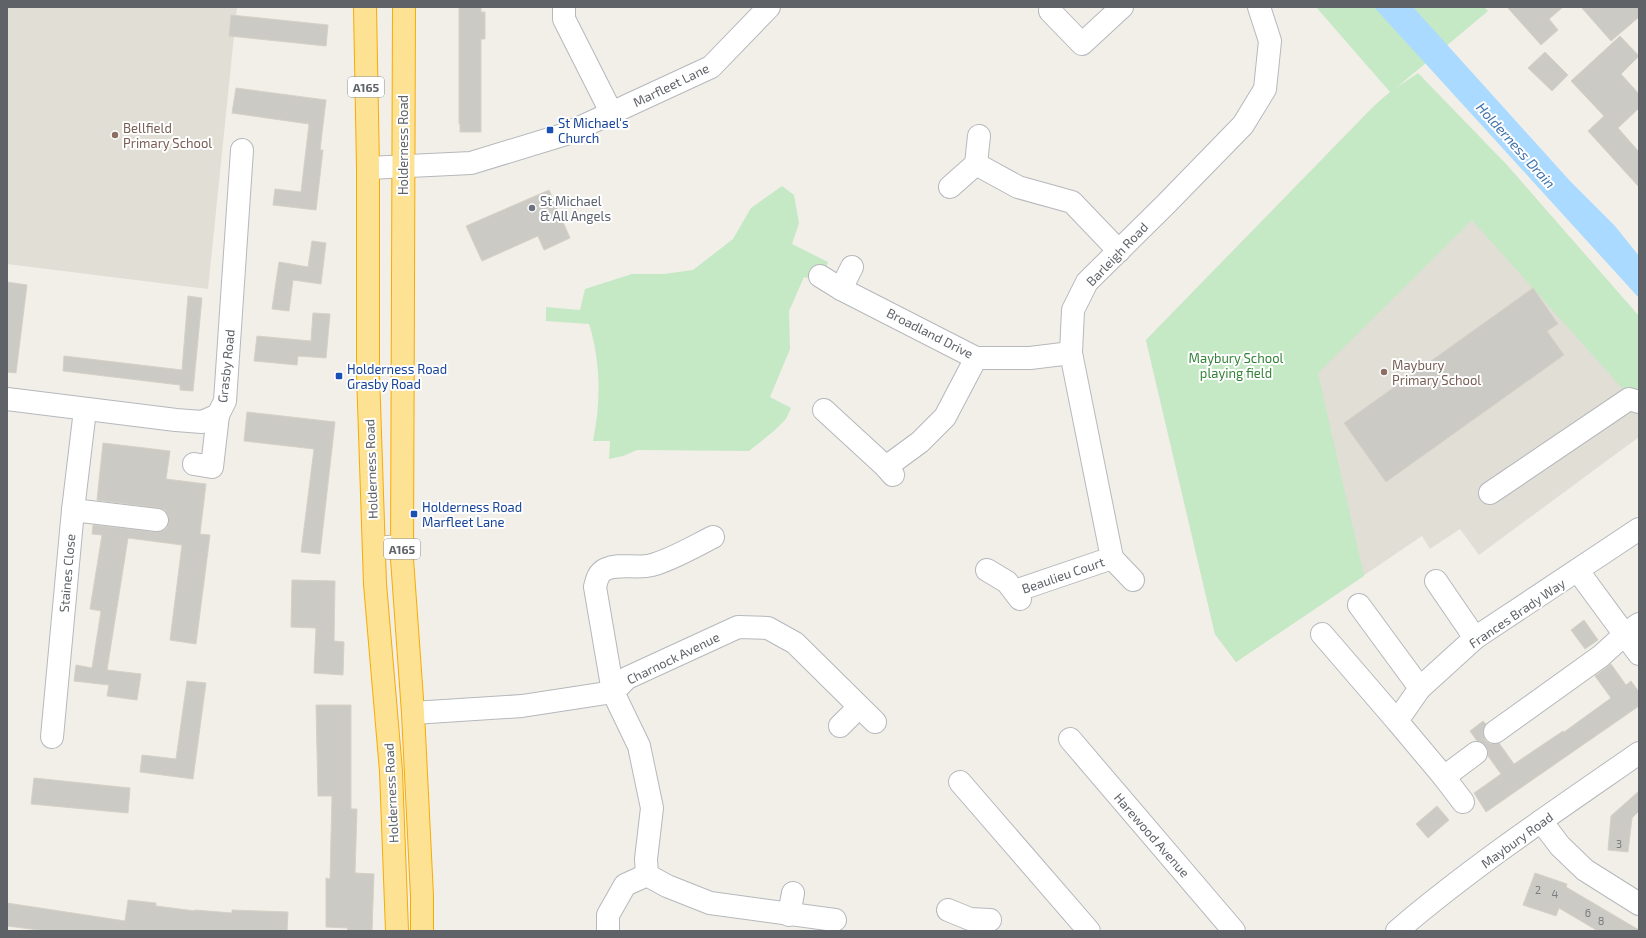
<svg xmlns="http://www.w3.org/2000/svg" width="1646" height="938" font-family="'Exo 2',sans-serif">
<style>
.education{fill:#e1ded6}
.green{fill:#c5e8c5}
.water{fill:#aadaff}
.building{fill:#cccac5;stroke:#d6d1c6}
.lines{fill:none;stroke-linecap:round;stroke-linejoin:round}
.minor-casing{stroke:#b5b8bc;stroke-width:24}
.highway-casing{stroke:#f9ab00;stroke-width:24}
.minor{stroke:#fff;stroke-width:22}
.highway{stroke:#fde293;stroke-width:22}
.transit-dot{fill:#1a4fb4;stroke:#fff;stroke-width:1.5}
.education-dot{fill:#8d6e63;stroke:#fff;stroke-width:1.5}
.worship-dot{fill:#6b7280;stroke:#fff;stroke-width:1.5}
.labels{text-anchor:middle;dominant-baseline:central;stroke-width:4;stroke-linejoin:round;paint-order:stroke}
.number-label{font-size:11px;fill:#7a7d7f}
.shield{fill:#fff;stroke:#8f9295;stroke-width:1}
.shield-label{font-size:12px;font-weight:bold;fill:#5f6368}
.street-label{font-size:13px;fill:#5f6368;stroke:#fff}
.transit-label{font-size:13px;fill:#164399;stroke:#fff;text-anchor:start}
.education-label{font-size:13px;fill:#785e54;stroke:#fff;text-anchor:start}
.worship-label{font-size:13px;fill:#5b616d;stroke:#fff;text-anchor:start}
.park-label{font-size:13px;fill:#348238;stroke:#fff}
.water-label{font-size:14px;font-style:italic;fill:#4174aa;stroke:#fff}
</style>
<rect width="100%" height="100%" fill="#f1efe8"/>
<!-- education -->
<g class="education">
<path d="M 7,7 L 237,7 L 208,289 L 7,264 Z"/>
<path d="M 1390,92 L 1639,405 L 1639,437 L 1479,555 L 1460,529 L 1430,549 L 1422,536 L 1236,662 L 1215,634 L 1146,340 L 1374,106 Z"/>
</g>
<!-- green -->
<g class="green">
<path d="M 1316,7 L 1484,7 L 1488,11 L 1396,88 L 1418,73 L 1507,165 L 1639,316 L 1639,407 L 1472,220 L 1318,373 L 1364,576 L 1236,662 L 1215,634 L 1146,340 L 1374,106 L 1390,92 Z"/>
<path d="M 782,186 L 794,195 L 799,223 L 792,244 L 828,262 L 821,281 L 804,277 L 789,311 L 790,349 L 770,397 L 791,408 L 786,419 L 775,430 L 749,451 L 637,450 L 623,456 L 609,459 L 610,441 L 593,441 C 601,402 601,362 589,324 L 546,321 L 546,307 L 580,310 L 585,289 L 632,274 L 664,274 L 693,270 L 733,239 L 751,208 Z"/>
</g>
<!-- water -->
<path class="water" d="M 1374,7 L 1413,7 L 1570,181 L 1615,226 L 1639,256 L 1639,298 Z"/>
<!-- building -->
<g class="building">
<path d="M 459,7 L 481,7 L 481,12 L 485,12 L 485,39 L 481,39 L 481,132 L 460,132 L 460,124 L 459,124 Z"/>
<path d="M 1507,7 L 1563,7 L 1549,19 L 1558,30 L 1541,45 Z"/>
<path d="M 1581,7 L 1639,7 L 1639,17 L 1611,41 Z"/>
<path d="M 231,15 L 328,25 L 326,46 L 229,36 Z"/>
<path d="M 1620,36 L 1639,56 L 1621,74 L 1639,94 L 1639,108 L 1618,128 L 1639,152 L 1639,187 L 1588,131 L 1604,116 L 1571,81 Z"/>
<path d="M 1545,52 L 1568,75 L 1552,91 L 1528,68 Z"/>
<path d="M 236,88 L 326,100 L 320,150 L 323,150 L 316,210 L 273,205 L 275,189 L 301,192 L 309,124 L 232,113 Z"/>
<path d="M 549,190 L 570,238 L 544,250 L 538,236 L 482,261 L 466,226 Z"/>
<path d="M 312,241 L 326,243 L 321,284 L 293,280 L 289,311 L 272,309 L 279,262 L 308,267 Z"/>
<path d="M 7,282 L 27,285 L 16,373 L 7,372 Z"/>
<path d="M 1533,288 L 1558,324 L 1547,331 L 1564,355 L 1386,482 L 1344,423 Z"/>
<path d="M 188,296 L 202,298 L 193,391 L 180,390 L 180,385 L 63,371 L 64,356 L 182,370 Z"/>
<path d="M 313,313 L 330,314 L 326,358 L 298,356 L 297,365 L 254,361 L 257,336 L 311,341 Z"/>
<path d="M 247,412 L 335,422 L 320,554 L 301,552 L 314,449 L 244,441 Z"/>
<path d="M 103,443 L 170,451 L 166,479 L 206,484 L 200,534 L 210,535 L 196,644 L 170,640 L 182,545 L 128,538 L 107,670 L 141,674 L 137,700 L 107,696 L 109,685 L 74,681 L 76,665 L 92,668 L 101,611 L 90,609 L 102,535 L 92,534 L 93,525 L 156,532 L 162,531 L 167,528 L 169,522 L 168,515 L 165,510 L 159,508 L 97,500 Z"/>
<path d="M 292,580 L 335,581 L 334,641 L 344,642 L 343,675 L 314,673 L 316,628 L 291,627 Z"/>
<path d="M 1584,620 L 1598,640 L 1585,649 L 1571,630 Z"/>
<path d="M 1611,664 L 1626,685 L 1631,681 L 1639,692 L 1639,706 L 1486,812 L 1474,793 L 1501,774 L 1488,756 L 1488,751 L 1486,746 L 1481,742 L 1477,741 L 1470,731 L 1483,721 L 1486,724 L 1483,733 L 1485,740 L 1490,744 L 1499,743 L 1514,764 L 1563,731 L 1564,732 L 1611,698 L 1595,676 Z"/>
<path d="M 187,681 L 206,683 L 193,779 L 140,772 L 142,755 L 176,759 Z"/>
<path d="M 316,705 L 351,705 L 351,809 L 357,809 L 355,873 L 374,874 L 372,931 L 347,931 L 348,928 L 326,927 L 326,878 L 330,879 L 332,796 L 318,796 Z"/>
<path d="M 34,778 L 130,788 L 128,813 L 31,804 Z"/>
<path d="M 1639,791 L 1639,811 L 1632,818 L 1628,852 L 1608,850 L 1611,816 Z"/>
<path d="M 1437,806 L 1449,820 L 1428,838 L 1416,824 Z"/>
<path d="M 1535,873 L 1567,884 L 1566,887 L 1639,930 L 1639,931 L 1598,931 L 1559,908 L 1556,916 L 1523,905 Z"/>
<path d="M 128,900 L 156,903 L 156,906 L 195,911 L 195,910 L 232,913 L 232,910 L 288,912 L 287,931 L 47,931 L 7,926 L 7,903 L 125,921 Z"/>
</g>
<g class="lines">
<!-- minor casing -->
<g class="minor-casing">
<g id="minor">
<path d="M 564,7 L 564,19 L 612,114"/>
<path d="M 1050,11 L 1082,44 L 1122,7"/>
<path d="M 976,164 L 1018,187 L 1072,202 L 1119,251"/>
<path d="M 368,168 L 471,163 L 566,134 L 711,67 L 769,7"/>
<path d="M 950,187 L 976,164 L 979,136"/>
<path d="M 820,276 L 841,289 L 976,358 L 1030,358 L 1071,353"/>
<path d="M 841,289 L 852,267"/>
<path d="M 7,399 L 176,420 L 202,422 L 218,415 L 225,401 L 242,150"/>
<path d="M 824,410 L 886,467 L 893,475"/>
<path d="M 194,464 L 212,467 L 218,415"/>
<path d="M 886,467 L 920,442 L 945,417 L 976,358"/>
<path d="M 1490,493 L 1629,399 L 1639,402"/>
<path d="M 73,510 L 157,520"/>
<path d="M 713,537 C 693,547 673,559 652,565 C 637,569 620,563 606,569 C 598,573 597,579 595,587 L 613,692 L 639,746 L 652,808 L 646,859 L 647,875 L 667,886 L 710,903 L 835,920"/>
<path d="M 374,548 L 402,546"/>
<path d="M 987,570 L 1007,582 L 1020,599"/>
<path d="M 1578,571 L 1639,654"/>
<path d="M 1133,580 L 1112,558 L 1071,353 L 1073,310 L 1087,282 L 1166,204 L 1243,125 L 1265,89 L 1270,41 L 1259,7"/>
<path d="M 1436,581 L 1475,638"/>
<path d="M 1015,591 L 1112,558"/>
<path d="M 1359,605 L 1420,688"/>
<path d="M 1322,634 L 1397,721"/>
<path d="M 413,713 L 522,706 L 613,692 L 627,678 L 738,627 L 768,628 L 795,643 L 875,722"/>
<path d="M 840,726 L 859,707"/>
<path d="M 1495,732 L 1601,656 L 1625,634 L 1639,624"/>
<path d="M 52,737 L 73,510 L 85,410"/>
<path d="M 1070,739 L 1234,931"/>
<path d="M 1444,777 L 1476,753"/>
<path d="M 960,782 L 1089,931"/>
<path d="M 1463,802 L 1444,777 L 1397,721 L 1420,688 L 1475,638 L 1639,529"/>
<path d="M 1541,821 L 1560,846 L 1585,870 L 1639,904"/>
<path d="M 948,910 L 970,919 L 990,920"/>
<path d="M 789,915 L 793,893"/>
<path d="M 608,931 L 608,915 L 625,885 L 647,875"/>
<path d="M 1397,931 C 1473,866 1557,810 1639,753"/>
</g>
</g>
<!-- highway casing -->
<g class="highway-casing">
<g id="highway">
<path d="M 365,7 L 368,168 L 368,373 L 375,584 L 391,771 L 397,931"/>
<path d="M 404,7 L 402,559 L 413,713 L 422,896 L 422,931"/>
</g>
</g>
<!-- minor -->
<use href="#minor" class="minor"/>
<!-- highway -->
<use href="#highway" class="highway"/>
</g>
<!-- markers -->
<g class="transit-dot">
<rect x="546" y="126" width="8" height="8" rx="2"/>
<rect x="335" y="372" width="8" height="8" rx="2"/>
<rect x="410" y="510" width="8" height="8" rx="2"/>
</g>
<g class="education-dot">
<circle cx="115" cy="135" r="4"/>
<circle cx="1384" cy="372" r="4"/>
</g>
<circle class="worship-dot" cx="532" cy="208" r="4"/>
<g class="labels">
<!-- number labels -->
<g class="number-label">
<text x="1619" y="843">3</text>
<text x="1538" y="889">2</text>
<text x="1555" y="893">4</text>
<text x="1588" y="912">6</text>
<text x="1601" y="920">8</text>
</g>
<!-- shield labels -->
<g class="shield">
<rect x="348" y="77" width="36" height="20" rx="3"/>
<rect x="384" y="539" width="36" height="20" rx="3"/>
</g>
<g class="shield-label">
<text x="366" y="87">A165</text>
<text x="402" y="549">A165</text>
</g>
<!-- street labels -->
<g class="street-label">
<text transform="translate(671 85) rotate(-26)">Marfleet Lane</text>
<text transform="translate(403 145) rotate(-90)">Holderness Road</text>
<text transform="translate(1117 254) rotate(-46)">Barleigh Road</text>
<text transform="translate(930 333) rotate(27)">Broadland Drive</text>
<text transform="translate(226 366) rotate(-84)">Grasby Road</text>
<text transform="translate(371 469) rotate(-92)">Holderness Road</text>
<text transform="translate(67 573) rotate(-85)">Staines Close</text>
<text transform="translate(1063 575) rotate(-19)">Beaulieu Court</text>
<text transform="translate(1517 613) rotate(-34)">Frances Brady Way</text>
<text transform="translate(673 658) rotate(-26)">Charnock Avenue</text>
<text transform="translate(391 793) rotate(-93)">Holderness Road</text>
<text transform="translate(1152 835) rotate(49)">Harewood Avenue</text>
<text transform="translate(1517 840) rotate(-36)">Maybury Road</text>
</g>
<!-- transit labels -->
<g class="transit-label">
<text x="558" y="123">St Michael's<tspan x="558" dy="15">Church</tspan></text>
<text x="347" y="369">Holderness Road<tspan x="347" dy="15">Grasby Road</tspan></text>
<text x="422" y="507">Holderness Road<tspan x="422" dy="15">Marfleet Lane</tspan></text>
</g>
<!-- education labels -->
<g class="education-label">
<text x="123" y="128">Bellfield<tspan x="123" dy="15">Primary School</tspan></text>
<text x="1392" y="365">Maybury<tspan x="1392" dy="15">Primary School</tspan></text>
</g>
<!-- worship labels -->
<g class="worship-label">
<text x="540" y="201">St Michael<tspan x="540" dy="15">&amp; All Angels</tspan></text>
</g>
<!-- park labels -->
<g class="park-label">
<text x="1236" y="358">Maybury School<tspan x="1236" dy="15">playing field</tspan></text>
</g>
<!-- water labels -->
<g class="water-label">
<text transform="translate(1516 145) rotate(48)">Holderness Drain</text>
</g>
</g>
<!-- border -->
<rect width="1646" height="938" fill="none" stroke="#5f6368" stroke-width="16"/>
</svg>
